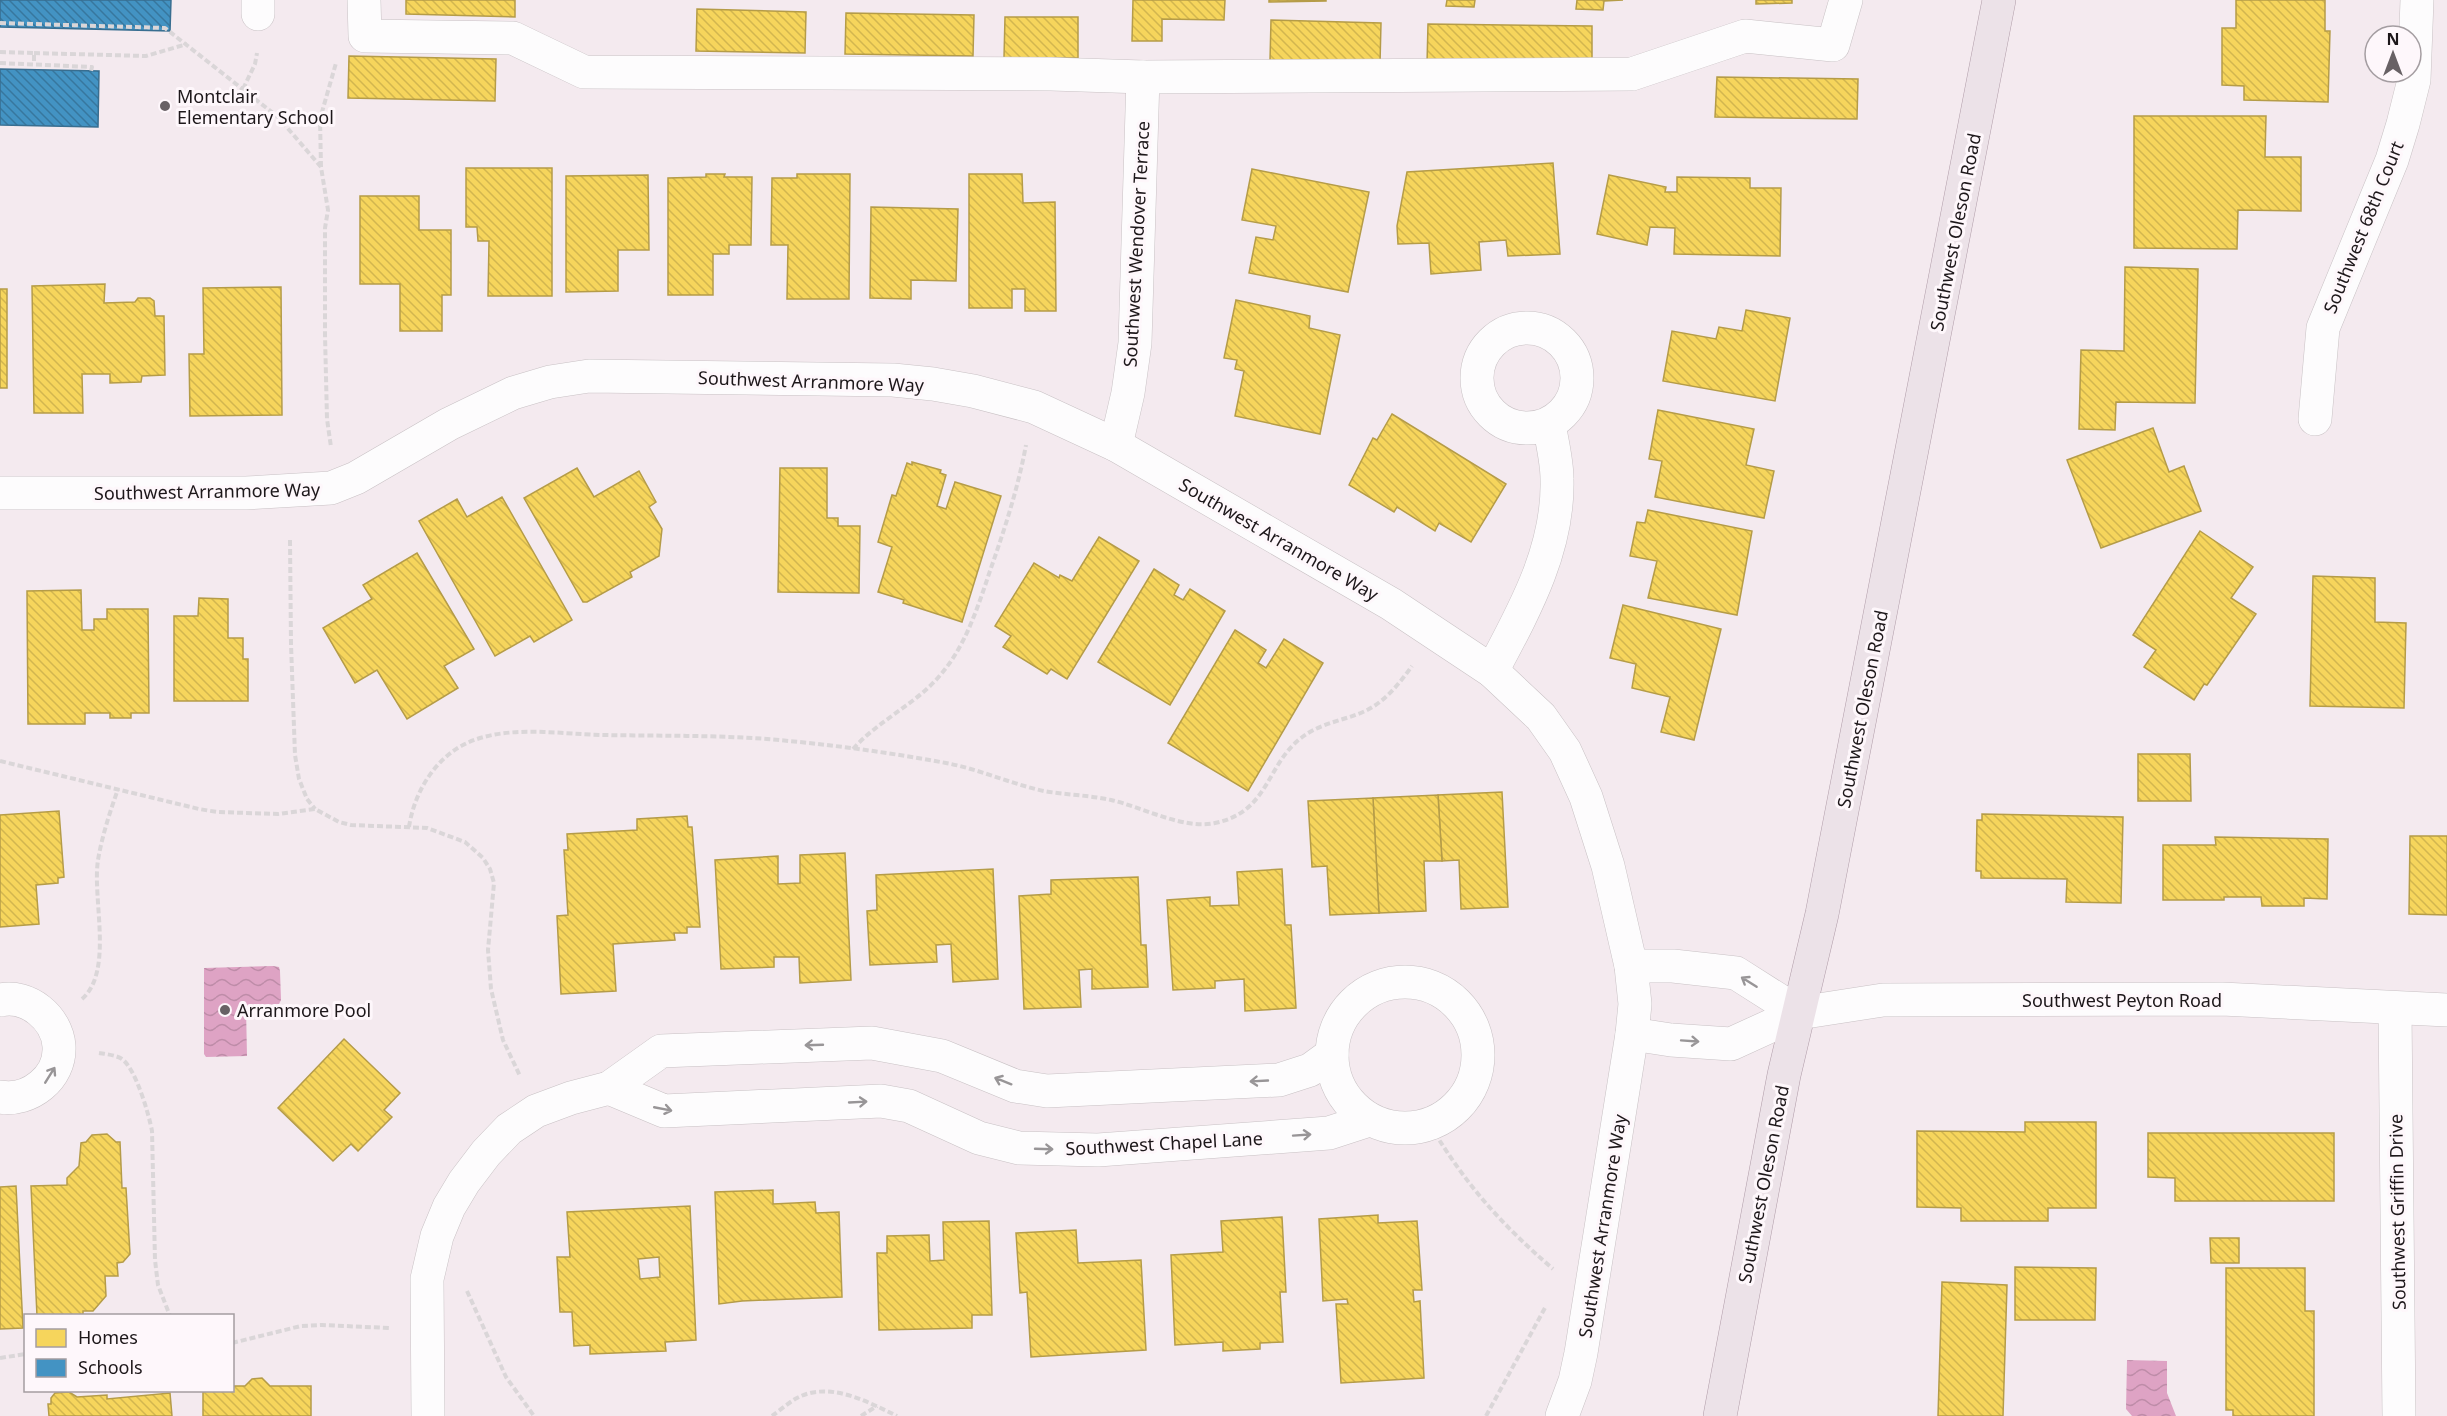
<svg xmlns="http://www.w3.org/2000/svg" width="2447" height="1416" font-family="'Noto Sans',sans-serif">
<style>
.water{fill:url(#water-waves)}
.homes{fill:url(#homes-back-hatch);stroke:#b59c48;stroke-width:1.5;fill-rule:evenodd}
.schools{fill:url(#schools-back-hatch);stroke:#386e90;stroke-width:1.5}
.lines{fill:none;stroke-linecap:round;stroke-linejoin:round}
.minor-casing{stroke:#c8c1c4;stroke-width:34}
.major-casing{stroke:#b09ca8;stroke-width:34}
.path{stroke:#dad6d8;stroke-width:4;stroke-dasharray:6 3;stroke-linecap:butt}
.minor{stroke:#fdfcfd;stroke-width:33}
.major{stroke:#ece2e8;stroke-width:33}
.oneway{stroke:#989597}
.poi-dot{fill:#686165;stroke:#fef7fb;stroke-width:2}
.labels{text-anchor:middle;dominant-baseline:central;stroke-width:6;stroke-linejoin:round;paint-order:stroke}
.poi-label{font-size:18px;fill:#1d171a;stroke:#fef7fb;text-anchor:start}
.street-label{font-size:18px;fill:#1d171a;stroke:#fef7fb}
</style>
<defs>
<pattern id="water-waves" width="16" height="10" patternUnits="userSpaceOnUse" patternTransform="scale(1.5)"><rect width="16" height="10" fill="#dea3c4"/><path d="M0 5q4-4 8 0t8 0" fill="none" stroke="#be8ca8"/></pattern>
<pattern id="homes-back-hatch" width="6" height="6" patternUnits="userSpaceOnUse" patternTransform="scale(1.5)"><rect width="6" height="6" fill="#f6d55c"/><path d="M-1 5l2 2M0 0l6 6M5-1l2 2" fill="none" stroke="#d2b64f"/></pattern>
<pattern id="schools-back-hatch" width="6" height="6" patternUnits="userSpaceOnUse" patternTransform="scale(1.5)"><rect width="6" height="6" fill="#4393c3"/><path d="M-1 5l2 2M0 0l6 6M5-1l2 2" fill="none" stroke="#37779e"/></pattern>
</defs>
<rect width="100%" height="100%" fill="#f4eaef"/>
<!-- water -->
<g class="water">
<path d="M 273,966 L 279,967 L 280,971 L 281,1000 L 279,1004 L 246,1007 L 247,1056 L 206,1057 L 204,1054 L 204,968 Z"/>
<path d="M 2127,1360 L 2167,1361 L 2167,1393 L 2176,1416 L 2132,1416 L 2126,1409 Z"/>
</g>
<!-- homes -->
<g class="homes">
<path d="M 406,0 L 515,0 L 515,17 L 406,14 Z"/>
<path d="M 1133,0 L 1225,0 L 1224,20 L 1162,19 L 1162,41 L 1132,41 Z"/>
<path d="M 1269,0 L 1326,0 L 1326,1 L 1269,2 Z"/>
<path d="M 1447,0 L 1475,0 L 1474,7 L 1446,6 Z"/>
<path d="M 1577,0 L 1623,0 L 1604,1 L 1603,10 L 1576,9 Z"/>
<path d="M 1756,0 L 1792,0 L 1792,3 L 1756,4 Z"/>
<path d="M 2236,0 L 2325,0 L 2325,31 L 2330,31 L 2328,102 L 2244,100 L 2244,86 L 2222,85 L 2222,28 L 2236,28 Z"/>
<path d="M 697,9 L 806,12 L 805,53 L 696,51 Z"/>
<path d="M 846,13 L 974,15 L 973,56 L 845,54 Z"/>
<path d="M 1005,17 L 1078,17 L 1078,58 L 1004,58 Z"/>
<path d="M 1271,20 L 1381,23 L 1380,64 L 1270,61 Z"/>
<path d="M 1428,24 L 1592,26 L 1592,67 L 1427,64 Z"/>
<path d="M 349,56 L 496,59 L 495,101 L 348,98 Z"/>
<path d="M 1717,77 L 1858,79 L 1857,119 L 1715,117 Z"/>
<path d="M 2134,116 L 2266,116 L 2265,157 L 2301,157 L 2301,211 L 2238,210 L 2237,249 L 2134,248 Z"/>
<path d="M 1553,163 L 1560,254 L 1508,256 L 1506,240 L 1479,242 L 1481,270 L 1431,274 L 1429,243 L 1398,244 L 1397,226 L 1407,172 Z"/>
<path d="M 466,168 L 552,168 L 552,296 L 488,296 L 489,241 L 478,241 L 477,227 L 466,227 Z"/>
<path d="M 1252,169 L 1369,192 L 1348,292 L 1249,273 L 1256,237 L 1273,240 L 1276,226 L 1242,220 Z"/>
<path d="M 706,174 L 725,174 L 724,177 L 752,177 L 751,245 L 729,245 L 729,254 L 713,254 L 713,295 L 668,295 L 668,178 L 706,177 Z"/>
<path d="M 797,174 L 850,174 L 849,299 L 787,299 L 788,245 L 771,245 L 772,178 L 797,178 Z"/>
<path d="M 969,174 L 1022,174 L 1023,203 L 1055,202 L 1056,311 L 1025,311 L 1025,289 L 1012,289 L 1012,308 L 969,308 Z"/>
<path d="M 648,175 L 649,250 L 618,250 L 618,291 L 566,292 L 566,176 Z"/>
<path d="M 1609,175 L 1666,187 L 1665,192 L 1677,192 L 1677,177 L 1750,178 L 1750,188 L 1781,188 L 1780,256 L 1674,254 L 1675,228 L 1650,227 L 1647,245 L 1597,234 Z"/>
<path d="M 360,196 L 419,196 L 419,230 L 451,230 L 451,295 L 442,295 L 442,331 L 400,331 L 400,284 L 360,284 Z"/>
<path d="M 871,207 L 958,209 L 956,281 L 911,280 L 911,299 L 870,298 Z"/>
<path d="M 2125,267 L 2198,269 L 2195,403 L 2116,402 L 2115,430 L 2079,429 L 2081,350 L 2124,351 Z"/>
<path d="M 105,284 L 104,303 L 135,302 L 138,298 L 150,298 L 154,301 L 155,316 L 164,316 L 165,375 L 142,376 L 141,382 L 110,383 L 110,374 L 82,374 L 83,413 L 34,413 L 32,286 Z"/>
<path d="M 281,287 L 282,415 L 190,416 L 189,354 L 204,354 L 203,288 Z"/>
<rect x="0" y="289" width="7" height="99"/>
<path d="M 1236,300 L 1310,316 L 1309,328 L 1340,335 L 1320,434 L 1235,416 L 1244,371 L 1235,369 L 1237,360 L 1224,358 Z"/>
<path d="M 1746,310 L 1790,318 L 1775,401 L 1663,381 L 1672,331 L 1716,339 L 1719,327 L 1742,331 Z"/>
<path d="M 1658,410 L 1754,429 L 1746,465 L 1774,471 L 1764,518 L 1655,497 L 1662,461 L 1649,459 Z"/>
<path d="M 1392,414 L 1506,484 L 1471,542 L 1439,523 L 1435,531 L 1397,507 L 1394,512 L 1349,485 L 1373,438 L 1377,440 Z"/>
<path d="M 2153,428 L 2169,472 L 2184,466 L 2201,511 L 2101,548 L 2067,460 Z"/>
<path d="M 912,462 L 941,470 L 940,473 L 946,475 L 937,506 L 946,509 L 955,482 L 1001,496 L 962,622 L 903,603 L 904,600 L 878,592 L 892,547 L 878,542 L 892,495 L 896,496 L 907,463 L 912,465 Z"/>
<path d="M 577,468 L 594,497 L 639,471 L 656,502 L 649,507 L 662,529 L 659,556 L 630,572 L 632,577 L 587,602 L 583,602 L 524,498 Z"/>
<path d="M 780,468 L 827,468 L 827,518 L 838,518 L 838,526 L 860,526 L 859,593 L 778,592 Z"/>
<path d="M 502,497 L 572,620 L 534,642 L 530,636 L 495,656 L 419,521 L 457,499 L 467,517 Z"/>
<path d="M 1648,510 L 1752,531 L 1737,615 L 1648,598 L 1657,561 L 1630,556 L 1637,522 L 1645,523 Z"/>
<path d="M 2200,531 L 2253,567 L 2231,598 L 2256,614 L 2207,685 L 2204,684 L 2194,700 L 2144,667 L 2156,650 L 2133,635 Z"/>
<path d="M 1099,537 L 1139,561 L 1067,679 L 1051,669 L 1047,674 L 1003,647 L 1011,636 L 995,626 L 1034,563 L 1059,578 L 1060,575 L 1072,581 Z"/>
<path d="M 417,553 L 474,649 L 444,666 L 458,688 L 407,719 L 377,670 L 355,683 L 323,628 L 372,599 L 363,585 Z"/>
<path d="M 1154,569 L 1179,585 L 1174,595 L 1183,600 L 1190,589 L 1225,611 L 1170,705 L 1098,662 Z"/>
<path d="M 2313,576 L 2375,578 L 2375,622 L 2406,623 L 2404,708 L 2310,706 Z"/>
<path d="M 81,590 L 82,630 L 94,630 L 94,619 L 107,619 L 107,609 L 148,609 L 149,713 L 131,713 L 131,718 L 110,718 L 110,713 L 85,713 L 85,724 L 28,724 L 27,591 Z"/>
<path d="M 199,598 L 228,599 L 228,638 L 243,638 L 243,659 L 248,659 L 248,701 L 174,701 L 174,616 L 198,616 Z"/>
<path d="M 1623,605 L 1721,629 L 1694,740 L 1661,732 L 1670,697 L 1632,688 L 1636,664 L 1610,658 Z"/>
<path d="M 1235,630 L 1266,650 L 1258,663 L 1266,668 L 1284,639 L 1323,663 L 1248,791 L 1168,743 Z"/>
<path d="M 2138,754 L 2190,754 L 2191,801 L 2138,801 Z"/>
<path d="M 1502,792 L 1508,907 L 1461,909 L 1459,860 L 1442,861 L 1438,795 Z"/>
<path d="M 1438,795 L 1442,861 L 1424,861 L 1426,911 L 1379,913 L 1373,798 Z"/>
<path d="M 1373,798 L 1379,913 L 1330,915 L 1327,866 L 1312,867 L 1308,801 Z"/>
<path d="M 59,811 L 64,877 L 58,878 L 58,883 L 36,885 L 39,924 L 0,927 L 0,815 Z"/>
<path d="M 1982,814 L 2123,817 L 2121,903 L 2066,902 L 2067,879 L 1981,878 L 1981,871 L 1976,871 L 1977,820 L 1982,820 Z"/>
<path d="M 687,816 L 688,827 L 692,827 L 700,927 L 687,927 L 687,933 L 674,933 L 675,940 L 613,944 L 616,991 L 561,994 L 557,916 L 568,915 L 564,850 L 568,850 L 567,834 L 637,830 L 637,819 Z"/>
<path d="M 2410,836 L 2447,836 L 2447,915 L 2409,914 Z"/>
<path d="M 2215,837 L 2328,839 L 2327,899 L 2304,898 L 2304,906 L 2262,906 L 2261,897 L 2224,897 L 2224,900 L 2163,900 L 2163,845 L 2216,845 Z"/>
<path d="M 845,853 L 851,980 L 800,983 L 799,957 L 774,957 L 774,967 L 721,969 L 715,860 L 778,856 L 778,884 L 800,883 L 800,855 Z"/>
<path d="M 993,869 L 998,979 L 953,982 L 951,944 L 936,945 L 937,962 L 870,965 L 867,911 L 877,910 L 876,875 Z"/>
<path d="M 1282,869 L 1285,925 L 1291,925 L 1296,1008 L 1245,1011 L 1244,979 L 1215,981 L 1215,988 L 1173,990 L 1167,900 L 1210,897 L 1210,906 L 1239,905 L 1237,872 Z"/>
<path d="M 1138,877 L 1141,945 L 1146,945 L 1148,987 L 1092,989 L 1092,969 L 1079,970 L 1081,1007 L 1024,1009 L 1019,896 L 1051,894 L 1051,880 Z"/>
<path d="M 344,1039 L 400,1093 L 384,1110 L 392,1117 L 358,1151 L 351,1144 L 333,1161 L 278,1108 Z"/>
<path d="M 2025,1122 L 2096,1122 L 2096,1208 L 2048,1208 L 2048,1221 L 1961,1221 L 1961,1208 L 1917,1207 L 1917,1131 L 2025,1132 Z"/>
<path d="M 2148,1133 L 2334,1133 L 2334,1201 L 2175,1201 L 2175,1178 L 2148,1177 Z"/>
<path d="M 107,1134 L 116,1142 L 120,1142 L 122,1188 L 126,1188 L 130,1254 L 123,1262 L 117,1263 L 118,1276 L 105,1276 L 106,1296 L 93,1311 L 83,1311 L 83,1316 L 37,1316 L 31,1186 L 67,1185 L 67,1178 L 79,1166 L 81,1143 L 86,1142 L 92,1135 Z"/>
<path d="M 16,1186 L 23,1328 L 0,1329 L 0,1187 Z"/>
<path d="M 773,1190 L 773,1204 L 815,1202 L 816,1213 L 839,1212 L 842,1297 L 742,1301 L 719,1304 L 715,1192 Z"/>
<path d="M 690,1206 L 696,1340 L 665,1342 L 666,1351 L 590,1354 L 590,1345 L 574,1346 L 572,1312 L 560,1312 L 557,1257 L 570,1257 L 567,1212 ZM 659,1257 L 660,1277 L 640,1279 L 638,1259 Z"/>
<path d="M 1378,1215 L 1378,1223 L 1417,1221 L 1422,1290 L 1413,1290 L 1414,1302 L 1420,1301 L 1424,1378 L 1341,1383 L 1336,1304 L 1348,1304 L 1347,1299 L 1323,1301 L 1319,1219 Z"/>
<path d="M 1282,1217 L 1286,1292 L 1280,1292 L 1283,1342 L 1260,1343 L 1260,1349 L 1223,1351 L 1223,1342 L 1175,1345 L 1171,1255 L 1223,1252 L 1221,1221 Z"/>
<path d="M 989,1221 L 992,1315 L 972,1315 L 972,1328 L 879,1330 L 877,1253 L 887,1253 L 887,1236 L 929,1235 L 930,1261 L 944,1260 L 943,1222 Z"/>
<path d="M 1076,1230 L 1078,1263 L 1141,1260 L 1146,1350 L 1031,1357 L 1027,1292 L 1020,1293 L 1016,1233 Z"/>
<path d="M 2210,1238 L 2239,1238 L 2239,1263 L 2211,1263 Z"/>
<path d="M 2015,1267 L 2096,1268 L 2095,1320 L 2015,1320 Z"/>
<path d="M 2226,1268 L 2305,1268 L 2305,1311 L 2314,1311 L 2314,1416 L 2233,1416 L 2233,1410 L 2226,1410 Z"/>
<path d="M 1942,1282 L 2007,1285 L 2003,1416 L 1938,1416 Z"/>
<path d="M 262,1378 L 270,1386 L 311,1386 L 311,1416 L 203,1416 L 203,1390 L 232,1390 L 232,1386 L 245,1386 L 252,1379 Z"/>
<path d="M 69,1392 L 77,1397 L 107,1395 L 107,1399 L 170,1393 L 172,1416 L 49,1416 L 48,1404 L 51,1404 L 51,1398 L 55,1393 Z"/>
</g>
<!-- schools -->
<g class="schools">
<path d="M 0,0 L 171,0 L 170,31 L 0,27 Z"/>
<path d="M 0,69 L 99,71 L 98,127 L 0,125 Z"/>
</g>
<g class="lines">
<!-- minor casing -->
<g class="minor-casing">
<g id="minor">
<path d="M 364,0 L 365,36 L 513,38 L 584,72 L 1051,74 L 1143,77 L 1632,74 L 1745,36 L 1833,45 L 1846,0"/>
<path d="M 258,14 L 258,0"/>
<circle cx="1527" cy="378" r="50"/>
<path d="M 2315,419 L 2323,328 L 2392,160 L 2403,124 L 2414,80 L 2417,0"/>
<path d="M 1116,445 L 1128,393 L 1135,343 L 1143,77"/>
<path d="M 0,493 L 246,493 L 331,488 L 356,478 L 449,424 L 513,393 L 550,382 L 589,376 L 893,380 L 933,384 L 973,391 L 1034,407 L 1116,445 L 1391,604 L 1492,671 L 1541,717 L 1565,751 L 1586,797 L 1608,866 L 1631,966 L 1635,1004 L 1632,1034 L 1581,1353 L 1575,1381 L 1562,1416"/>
<path d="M 1492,671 C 1524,611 1559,549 1557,479 C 1557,461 1552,442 1549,424"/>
<path d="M 1631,966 L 1673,966 L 1736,973 L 1799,1013"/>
<circle cx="1405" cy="1055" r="73"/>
<path d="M 0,1000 C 28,994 57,1018 59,1046 C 61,1078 29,1102 0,1097"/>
<path d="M 2395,1009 L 2399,1416"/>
<path d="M 1632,1034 L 1671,1040 L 1731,1044 L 1799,1013 L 1883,1000 L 2222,999 L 2447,1010"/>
<path d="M 609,1088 L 664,1111 L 881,1101 L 909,1106 L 979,1138 L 1019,1148 L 1098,1150 L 1329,1133 L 1369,1120"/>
<path d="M 428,1416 L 427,1279 L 437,1236 L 449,1207 L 464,1182 L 486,1153 L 509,1129 L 536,1111 L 571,1098 L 609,1088 L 661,1051 L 872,1043 L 942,1056 L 1015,1086 L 1047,1091 L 1279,1080 L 1310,1070 L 1332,1054"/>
</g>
</g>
<!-- major casing -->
<g class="major-casing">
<path id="major" d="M 1720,1416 L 1784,1075 L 1822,914 L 1999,0"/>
</g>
<!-- path -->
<g class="path">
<path d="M 0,23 L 165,28 L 278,117 L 315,160 L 321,167 L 328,210 L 325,228 L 325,335 L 327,419 L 331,447"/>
<path d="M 0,52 L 34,53 L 34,64"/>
<path d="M 34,53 L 146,56 L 187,44"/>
<path d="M 0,63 L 92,67 L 91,71"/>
<path d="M 243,89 L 255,64 L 257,53"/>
<path d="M 321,167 L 320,119 L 336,63"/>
<path d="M 290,540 L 291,644 L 295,755 L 299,779 L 307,799 L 315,809"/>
<path d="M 853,749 C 877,722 910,707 934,682 C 965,650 977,609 991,568 C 1005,528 1018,488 1026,445"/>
<path d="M 0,761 L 199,809 L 217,812 L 278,814 L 315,809 L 339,822 L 351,825 L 427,828 L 465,842 L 483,858 L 490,869 L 494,883 L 488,950 L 491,989 L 503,1040 L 520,1076"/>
<path d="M 409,827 C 414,794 433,761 463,745 C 503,724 558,734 602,735 C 657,736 712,735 767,739 C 826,744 887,752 946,763 C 979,769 1011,784 1044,791 C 1066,795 1089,795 1111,800 C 1142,807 1184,830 1215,823 C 1269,812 1266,765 1301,738 C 1320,723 1342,721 1363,712 C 1384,703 1399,684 1412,666"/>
<path d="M 82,999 C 114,971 92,899 98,860 C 102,836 110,812 118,789"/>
<path d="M 99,1053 C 105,1054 116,1055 122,1059 C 136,1069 149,1115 152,1131 L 155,1260 L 158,1285 L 170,1316"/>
<path d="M 1430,1125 C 1466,1185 1500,1223 1553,1269"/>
<path d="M 467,1291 L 506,1377 L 534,1416"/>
<path d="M 232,1343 L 301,1326 L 322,1325 L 389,1328"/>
<path d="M 0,1358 L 26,1354"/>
<path d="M 772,1416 C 779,1411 787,1404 795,1399 C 828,1380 866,1401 897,1416"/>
<path d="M 861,1416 L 877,1406"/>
<path d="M 1486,1416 L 1546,1306"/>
</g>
<!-- minor -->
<use href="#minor" class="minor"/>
<!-- major -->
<use href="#major" class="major"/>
</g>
<!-- one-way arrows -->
<defs><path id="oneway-shaft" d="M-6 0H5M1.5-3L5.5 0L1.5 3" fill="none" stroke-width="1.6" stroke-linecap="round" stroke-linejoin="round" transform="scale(1.5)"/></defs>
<g class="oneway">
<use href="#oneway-shaft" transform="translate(1749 982) rotate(-148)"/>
<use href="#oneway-shaft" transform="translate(1690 1041) rotate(4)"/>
<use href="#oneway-shaft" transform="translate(814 1045) rotate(178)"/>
<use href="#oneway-shaft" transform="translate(50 1075) rotate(-58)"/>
<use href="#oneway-shaft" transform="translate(1003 1081) rotate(-158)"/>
<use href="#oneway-shaft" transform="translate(1259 1081) rotate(177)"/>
<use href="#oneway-shaft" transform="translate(858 1102) rotate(-3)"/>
<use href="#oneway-shaft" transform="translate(663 1109) rotate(11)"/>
<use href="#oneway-shaft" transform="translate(1302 1135) rotate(-4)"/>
<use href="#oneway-shaft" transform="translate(1044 1149) rotate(2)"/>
</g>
<!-- markers -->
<g class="poi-dot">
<circle cx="165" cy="106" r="6"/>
<circle cx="225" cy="1010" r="6"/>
</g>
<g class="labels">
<!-- poi labels -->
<g class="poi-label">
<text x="177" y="96">Montclair<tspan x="177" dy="21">Elementary School</tspan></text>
<text x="237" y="1010">Arranmore Pool</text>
</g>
<!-- street labels -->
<g class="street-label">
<text transform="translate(2363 227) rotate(-68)">Southwest 68th Court</text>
<text transform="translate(1955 232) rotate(-79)">Southwest Oleson Road</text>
<text transform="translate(1136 244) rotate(-87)">Southwest Wendover Terrace</text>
<text transform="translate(811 381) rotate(2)">Southwest Arranmore Way</text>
<text transform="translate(207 491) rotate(-1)">Southwest Arranmore Way</text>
<text transform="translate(1279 539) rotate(30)">Southwest Arranmore Way</text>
<text transform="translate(1862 709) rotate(-79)">Southwest Oleson Road</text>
<text x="2122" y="1000">Southwest Peyton Road</text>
<text transform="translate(1164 1143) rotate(-3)">Southwest Chapel Lane</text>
<text transform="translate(1763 1184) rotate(-79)">Southwest Oleson Road</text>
<text transform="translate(2397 1212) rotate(-91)">Southwest Griffin Drive</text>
<text transform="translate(1602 1226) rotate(-81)">Southwest Arranmore Way</text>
</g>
</g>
<!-- legend -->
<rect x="24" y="1314" width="210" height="78" fill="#fef7fb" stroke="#a49da1" stroke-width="1.5"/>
<rect x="36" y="1329" width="30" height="18" fill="#f6d55c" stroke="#a49da1" stroke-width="1.5"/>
<text x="78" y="1344" font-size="18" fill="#1d171a">Homes</text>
<rect x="36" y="1359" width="30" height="18" fill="#4393c3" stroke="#a49da1" stroke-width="1.5"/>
<text x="78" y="1374" font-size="18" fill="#1d171a">Schools</text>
<!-- north arrow -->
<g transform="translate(2393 54)"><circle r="28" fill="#fef7fb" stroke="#a49da1" stroke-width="1.5"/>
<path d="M0-4.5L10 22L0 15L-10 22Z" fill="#686165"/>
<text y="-9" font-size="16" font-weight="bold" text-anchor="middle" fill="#1d171a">N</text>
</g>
</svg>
